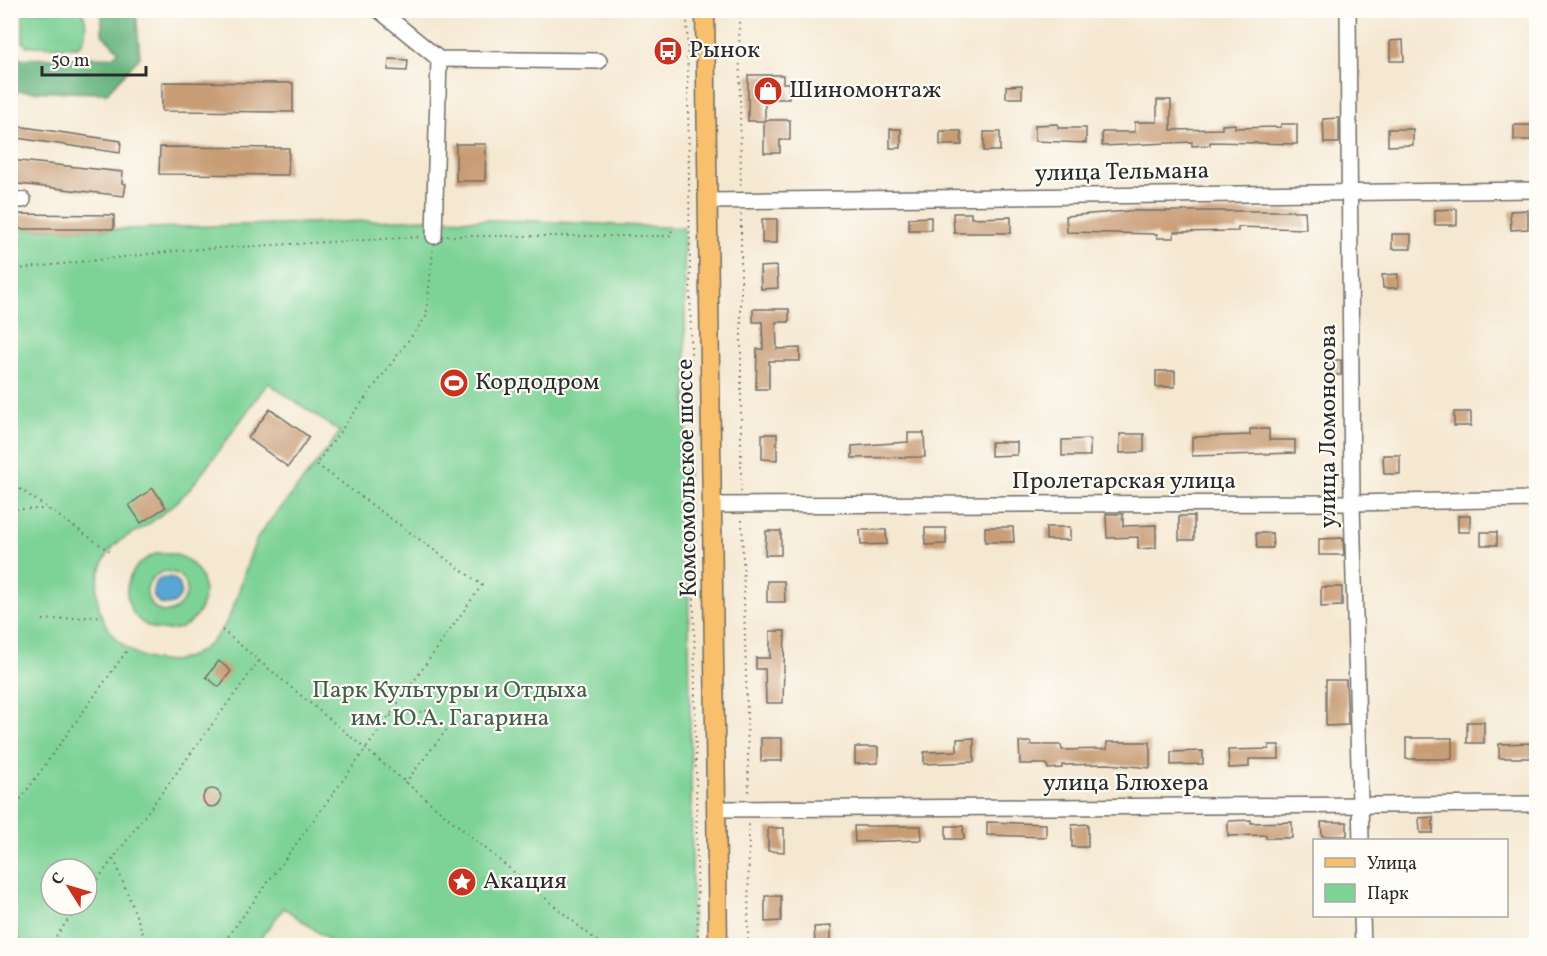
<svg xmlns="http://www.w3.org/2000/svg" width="1547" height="956" font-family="Vollkorn,serif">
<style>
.green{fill:#7dd295;stroke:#547e60;stroke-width:1.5;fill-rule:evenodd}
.forest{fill:#66b47e;stroke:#487054;stroke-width:1.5}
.water{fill:#59a6d2;stroke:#42687e;stroke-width:1.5}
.building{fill:#c89c74}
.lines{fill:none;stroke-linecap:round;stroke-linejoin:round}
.minor-casing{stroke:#726d65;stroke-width:18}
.major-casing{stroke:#726d65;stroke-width:21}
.path{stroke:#726d65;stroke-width:2;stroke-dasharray:1.5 4.5;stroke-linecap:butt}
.minor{stroke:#fff;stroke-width:15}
.major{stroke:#f8bf6c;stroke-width:18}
.labels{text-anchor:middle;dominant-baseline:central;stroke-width:4.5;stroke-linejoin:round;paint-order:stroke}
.poi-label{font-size:24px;fill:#2b2b2b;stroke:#fdfcf7;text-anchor:start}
.street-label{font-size:24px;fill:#2b2b2b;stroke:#fdfcf7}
.park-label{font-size:24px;fill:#445d4b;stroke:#fdfcf7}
</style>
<rect width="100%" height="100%" fill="#fdfcf7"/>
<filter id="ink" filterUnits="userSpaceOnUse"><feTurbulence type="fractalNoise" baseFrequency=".0167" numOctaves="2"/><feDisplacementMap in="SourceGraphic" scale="12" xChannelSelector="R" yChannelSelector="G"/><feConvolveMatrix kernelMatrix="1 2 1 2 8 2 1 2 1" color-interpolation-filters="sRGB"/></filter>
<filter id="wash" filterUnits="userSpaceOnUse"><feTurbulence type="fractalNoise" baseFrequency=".008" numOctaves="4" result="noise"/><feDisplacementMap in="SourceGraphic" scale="24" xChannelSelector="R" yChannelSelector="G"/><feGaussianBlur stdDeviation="1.35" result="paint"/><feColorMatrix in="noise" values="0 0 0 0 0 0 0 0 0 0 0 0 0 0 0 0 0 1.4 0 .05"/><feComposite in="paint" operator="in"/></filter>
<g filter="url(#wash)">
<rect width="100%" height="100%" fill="#f5e8d1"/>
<!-- green -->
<g class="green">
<path d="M 26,11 L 82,11 C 87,20 88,42 77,47 L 26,46 L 23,42 L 23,15 Z"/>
<path d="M 427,219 L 535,221 L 684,228 L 693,945 L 336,945 L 284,908 L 255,945 L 11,946 L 11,229 L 122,229 ZM 268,383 L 340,432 C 322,456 304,480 285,503 C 277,513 266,524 259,535 C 240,570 239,619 208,645 C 148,695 66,618 109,552 C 119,537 135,534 149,524 C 161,515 176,503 187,492 C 216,458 241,418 268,383 ZM 51,869 L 87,869 L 87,905 L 51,905 Z"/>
<path d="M 158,553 C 221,550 216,635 162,630 C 150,629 138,622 132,611 C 119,585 133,562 158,553 ZM 166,571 C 212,578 170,635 150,602 C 141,588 152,574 166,571 Z"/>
</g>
<!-- forest -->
<path class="forest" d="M 102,11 L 136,11 L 140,57 L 107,93 L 11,91 L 11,59 L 112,57 L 119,51 L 102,34 Z"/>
<!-- water -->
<circle class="water" cx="167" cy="591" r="14"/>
<g id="blocks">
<!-- building -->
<g class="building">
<path d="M 1403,40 L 1404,61 L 1390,61 L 1390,41 Z"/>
<path d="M 389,59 L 408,60 L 407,71 L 388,70 Z"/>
<path d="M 748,75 L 783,75 L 783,83 L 789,83 L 789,99 L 765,99 L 765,120 L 790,120 L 790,140 L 780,140 L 780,153 L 764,153 L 764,121 L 748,121 Z"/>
<path d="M 162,82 L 293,83 L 293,112 L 162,111 Z"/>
<path d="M 1022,85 L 1022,98 L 1006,98 L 1006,86 Z"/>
<path d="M 1157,100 L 1171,100 L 1171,130 L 1222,129 L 1222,125 L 1235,124 L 1235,128 L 1281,127 L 1281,124 L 1297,124 L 1297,144 L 1210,142 L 1210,145 L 1192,146 L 1192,142 L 1102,146 L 1102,132 L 1135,132 L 1135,122 L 1157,122 Z"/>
<path d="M 1339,118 L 1339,143 L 1324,143 L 1323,119 Z"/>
<path d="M 1058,124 L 1058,128 L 1086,128 L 1086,143 L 1035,141 L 1035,125 Z"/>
<path d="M 10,125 L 121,141 L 120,153 L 10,137 Z"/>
<rect x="1514" y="125" width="22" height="15"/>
<rect x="890" y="129" width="11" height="19"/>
<path d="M 1388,129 L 1413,129 L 1413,145 L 1388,146 Z"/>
<path d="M 940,131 L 961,131 L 962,145 L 940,145 Z"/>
<rect x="984" y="132" width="16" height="19"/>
<path d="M 456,144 L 486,144 L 485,181 L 456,181 Z"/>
<path d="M 160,147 L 289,148 L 288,175 L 159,174 Z"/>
<path d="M 10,160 L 123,172 L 122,183 L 126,184 L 124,196 L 10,183 Z"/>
<path d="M 1457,209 L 1457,225 L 1435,225 L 1435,210 Z"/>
<path d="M 1528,210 L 1528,229 L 1511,230 L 1510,211 Z"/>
<path d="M 1128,211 L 1305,211 L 1306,229 L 1238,227 L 1238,231 L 1174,232 L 1174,238 L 1157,238 L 1157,234 L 1067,232 L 1066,216 Z"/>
<path d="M 953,213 L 971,213 L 971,218 L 1011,217 L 1011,233 L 954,233 Z"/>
<path d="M 10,214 L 114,215 L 114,229 L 10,229 Z"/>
<path d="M 931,217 L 931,230 L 909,230 L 909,218 Z"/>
<rect x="762" y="219" width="15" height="24"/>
<rect x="1392" y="234" width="19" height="15"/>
<path d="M 777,266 L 778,288 L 761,289 L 760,267 Z"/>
<path d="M 1398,274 L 1398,288 L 1383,288 L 1382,275 Z"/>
<path d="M 753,309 L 789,309 L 789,322 L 776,322 L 777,349 L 800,348 L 800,361 L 769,361 L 769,389 L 756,389 L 757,349 L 763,349 L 762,322 L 753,322 Z"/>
<path d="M 1326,360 L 1341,360 L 1341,375 L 1327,375 Z"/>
<rect x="1156" y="371" width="19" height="16"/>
<path d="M 270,409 L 309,437 L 288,467 L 248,438 Z"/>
<rect x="1454" y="412" width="17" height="14"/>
<path d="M 1250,429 L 1269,429 L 1269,440 L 1295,440 L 1295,453 L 1192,456 L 1192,437 L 1250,435 Z"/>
<path d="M 908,433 L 924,433 L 925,457 L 852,458 L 852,446 L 908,442 Z"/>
<path d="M 762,434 L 777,434 L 777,460 L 762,459 Z"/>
<path d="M 1120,434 L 1144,434 L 1144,452 L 1120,453 Z"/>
<path d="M 1090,439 L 1090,456 L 1062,456 L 1062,440 Z"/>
<path d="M 991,442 L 1017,442 L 1017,455 L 991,456 Z"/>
<path d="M 1383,455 L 1400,455 L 1400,474 L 1384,474 Z"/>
<path d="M 153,488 L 166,507 L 141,523 L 129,505 Z"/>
<path d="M 1106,514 L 1123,514 L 1123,526 L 1156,525 L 1156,548 L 1138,549 L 1138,537 L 1107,538 Z"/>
<rect x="1179" y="516" width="15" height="24"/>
<rect x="1458" y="516" width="12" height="16"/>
<path d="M 985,527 L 1013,527 L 1014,542 L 985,542 Z"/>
<rect x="1046" y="527" width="24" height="13"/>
<path d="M 925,528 L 946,528 L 946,544 L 925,545 Z"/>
<path d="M 860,530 L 886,530 L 887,544 L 861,545 Z"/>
<path d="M 766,531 L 781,531 L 781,555 L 765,555 Z"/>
<rect x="1481" y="532" width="16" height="13"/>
<path d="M 1256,533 L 1272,533 L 1273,548 L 1257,548 Z"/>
<path d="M 1343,538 L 1344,555 L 1319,555 L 1319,539 Z"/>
<path d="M 767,581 L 784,581 L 785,602 L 767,602 Z"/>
<path d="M 1321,587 L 1342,587 L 1342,606 L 1321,607 Z"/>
<path d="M 770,631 L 785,631 L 783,703 L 766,703 L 765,669 L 756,669 L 756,658 L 770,658 Z"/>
<path d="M 219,661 L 231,671 L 219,687 L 206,677 Z"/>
<path d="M 1326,680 L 1346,680 L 1348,725 L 1326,726 Z"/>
<rect x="1467" y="722" width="17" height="21"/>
<rect x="761" y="738" width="21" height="23"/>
<path d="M 974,738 L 974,762 L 924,764 L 924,752 L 957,751 L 957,739 Z"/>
<rect x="1406" y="738" width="46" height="21"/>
<path d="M 1019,742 L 1031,742 L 1031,745 L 1061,745 L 1062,750 L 1107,749 L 1107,742 L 1150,742 L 1150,768 L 1108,764 L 1062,765 L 1062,768 L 1048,769 L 1047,764 L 1020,764 Z"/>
<path d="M 1536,743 L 1536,758 L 1499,758 L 1499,744 Z"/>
<path d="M 1269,745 L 1279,745 L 1279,759 L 1249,759 L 1249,767 L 1229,768 L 1228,750 L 1269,749 Z"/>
<path d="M 855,747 L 878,747 L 878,763 L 855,764 Z"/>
<path d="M 1203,751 L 1203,764 L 1171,765 L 1171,752 Z"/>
<circle cx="212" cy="798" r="9"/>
<path d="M 1433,817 L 1433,833 L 1420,833 L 1419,818 Z"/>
<path d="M 1251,820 L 1251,823 L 1292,822 L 1292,838 L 1266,838 L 1266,835 L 1228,836 L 1228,821 Z"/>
<path d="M 987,822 L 1046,824 L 1046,837 L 987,835 Z"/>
<path d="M 1321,822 L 1347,822 L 1347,836 L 1322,836 Z"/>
<path d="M 1088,824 L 1088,847 L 1072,847 L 1072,825 Z"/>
<path d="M 854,826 L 921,826 L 922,840 L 855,842 Z"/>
<path d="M 946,826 L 963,826 L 964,839 L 946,839 Z"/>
<path d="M 768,828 L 784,828 L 784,852 L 768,851 Z"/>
<path d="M 765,896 L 781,896 L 781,921 L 765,922 Z"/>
<path d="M 830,926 L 830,945 L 815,945 L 814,927 Z"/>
</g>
</g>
</g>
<g filter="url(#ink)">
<use href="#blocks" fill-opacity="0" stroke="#726d65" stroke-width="1.5"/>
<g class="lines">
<!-- minor casing -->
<g class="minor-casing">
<g id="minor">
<path d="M 379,10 L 439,59 L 599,61"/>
<path d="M 1348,10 L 1352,503 L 1361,840"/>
<path d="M 10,200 L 23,200"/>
<path d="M 708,201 L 1536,190"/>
<path d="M 434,236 L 439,59"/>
<path d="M 712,505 L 1352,503 L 1536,499"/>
<path d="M 717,809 L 1536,804"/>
<path d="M 1362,916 L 1363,946"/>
</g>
</g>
<!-- major casing -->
<g class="major-casing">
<path id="major" d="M 705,10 L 718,946"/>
</g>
<!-- path -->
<g class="path">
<path d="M 687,10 L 698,946"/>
<path d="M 739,10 L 741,188"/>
<path d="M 741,214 L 741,491"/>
<path d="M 447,236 L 671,236 L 672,227"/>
<path d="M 10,270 L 184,250 L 420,237"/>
<path d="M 10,482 L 109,551"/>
<path d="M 10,509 L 47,509"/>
<path d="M 742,520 L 749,794"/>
<path d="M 43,620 L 101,616"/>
<path d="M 222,630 L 603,946"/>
<path d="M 390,716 L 433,710"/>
<path d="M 405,783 L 448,728"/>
<path d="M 10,814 L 128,649"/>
<path d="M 114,859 L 148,946"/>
<path d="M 87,894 L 259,661"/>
<path d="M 10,925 L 23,946"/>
<path d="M 49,946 L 79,905"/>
<path d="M 221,946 L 365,750 L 482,585 L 316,464 L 426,317 L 433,251"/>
<path d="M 748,946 L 749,823"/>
</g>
<!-- minor -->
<use href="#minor" class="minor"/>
<!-- major -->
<use href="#major" class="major"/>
</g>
</g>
<!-- icons -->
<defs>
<g id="bus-disc" transform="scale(1.5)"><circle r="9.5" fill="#c8321e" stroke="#fdfcf7"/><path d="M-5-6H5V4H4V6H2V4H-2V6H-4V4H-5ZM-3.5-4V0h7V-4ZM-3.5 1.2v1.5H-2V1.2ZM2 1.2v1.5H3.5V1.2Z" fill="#fff"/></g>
<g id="shop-disc" transform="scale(1.5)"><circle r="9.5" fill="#c8321e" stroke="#fdfcf7"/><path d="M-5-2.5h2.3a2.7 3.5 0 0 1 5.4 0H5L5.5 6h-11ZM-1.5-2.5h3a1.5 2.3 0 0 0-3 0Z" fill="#fff"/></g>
<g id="stadium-disc" transform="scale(1.5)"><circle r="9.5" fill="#c8321e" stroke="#fdfcf7"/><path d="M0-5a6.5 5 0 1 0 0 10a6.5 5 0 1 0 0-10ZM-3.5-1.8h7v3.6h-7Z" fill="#fff"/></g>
<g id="sight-disc" transform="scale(1.5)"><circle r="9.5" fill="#c8321e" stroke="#fdfcf7"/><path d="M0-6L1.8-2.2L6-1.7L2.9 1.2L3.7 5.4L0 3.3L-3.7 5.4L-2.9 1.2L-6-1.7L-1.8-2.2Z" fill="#fff"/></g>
</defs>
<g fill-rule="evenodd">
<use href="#bus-disc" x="668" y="51"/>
<use href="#shop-disc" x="768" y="91"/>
<use href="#stadium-disc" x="454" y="383"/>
<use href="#sight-disc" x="462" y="882"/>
</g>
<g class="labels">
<!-- poi labels -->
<g class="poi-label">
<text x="689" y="51">Рынок</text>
<text x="789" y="91">Шиномонтаж</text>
<text x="475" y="383">Кордодром</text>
<text x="483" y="882">Акация</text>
</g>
<!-- street labels -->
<g class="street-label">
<text transform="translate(1122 173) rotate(-1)">улица Тельмана</text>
<text transform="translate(1329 426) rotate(-90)">улица Ломоносова</text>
<text transform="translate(688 478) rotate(-91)">Комсомольское шоссе</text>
<text x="1124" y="482">Пролетарская улица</text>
<text x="1126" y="784">улица Блюхера</text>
</g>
<!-- park labels -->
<g class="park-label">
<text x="450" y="691">Парк Культуры и Отдыха<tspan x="450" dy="28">им. Ю.А. Гагарина</tspan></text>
</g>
</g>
<!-- margin -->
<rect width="1547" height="956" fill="none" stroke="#fdfcf7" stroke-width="36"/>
<!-- legend -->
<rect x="1313" y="839" width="195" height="78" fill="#fdfcf7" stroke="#a9a8a5" stroke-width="1.5"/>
<rect x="1325" y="858" width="30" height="9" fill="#f8bf6c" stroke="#a9a8a5" stroke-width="1.5"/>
<text x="1367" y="869" font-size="18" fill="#2b2b2b">Улица</text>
<rect x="1325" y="884" width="30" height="18" fill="#7dd295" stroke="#a9a8a5" stroke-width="1.5"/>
<text x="1367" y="899" font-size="18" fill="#2b2b2b">Парк</text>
<!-- north arrow -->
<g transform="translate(69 887) rotate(307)"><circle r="28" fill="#fdfcf7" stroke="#a9a8a5" stroke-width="1.5"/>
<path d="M0-4.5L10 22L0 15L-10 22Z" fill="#c8321e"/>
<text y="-9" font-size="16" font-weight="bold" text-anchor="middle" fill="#2b2b2b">С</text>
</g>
<!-- scale -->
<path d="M42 66v9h104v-9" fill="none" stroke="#2b2b2b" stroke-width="3"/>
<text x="51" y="66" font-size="18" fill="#2b2b2b" stroke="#fdfcf7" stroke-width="4.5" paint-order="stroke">50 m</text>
</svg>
